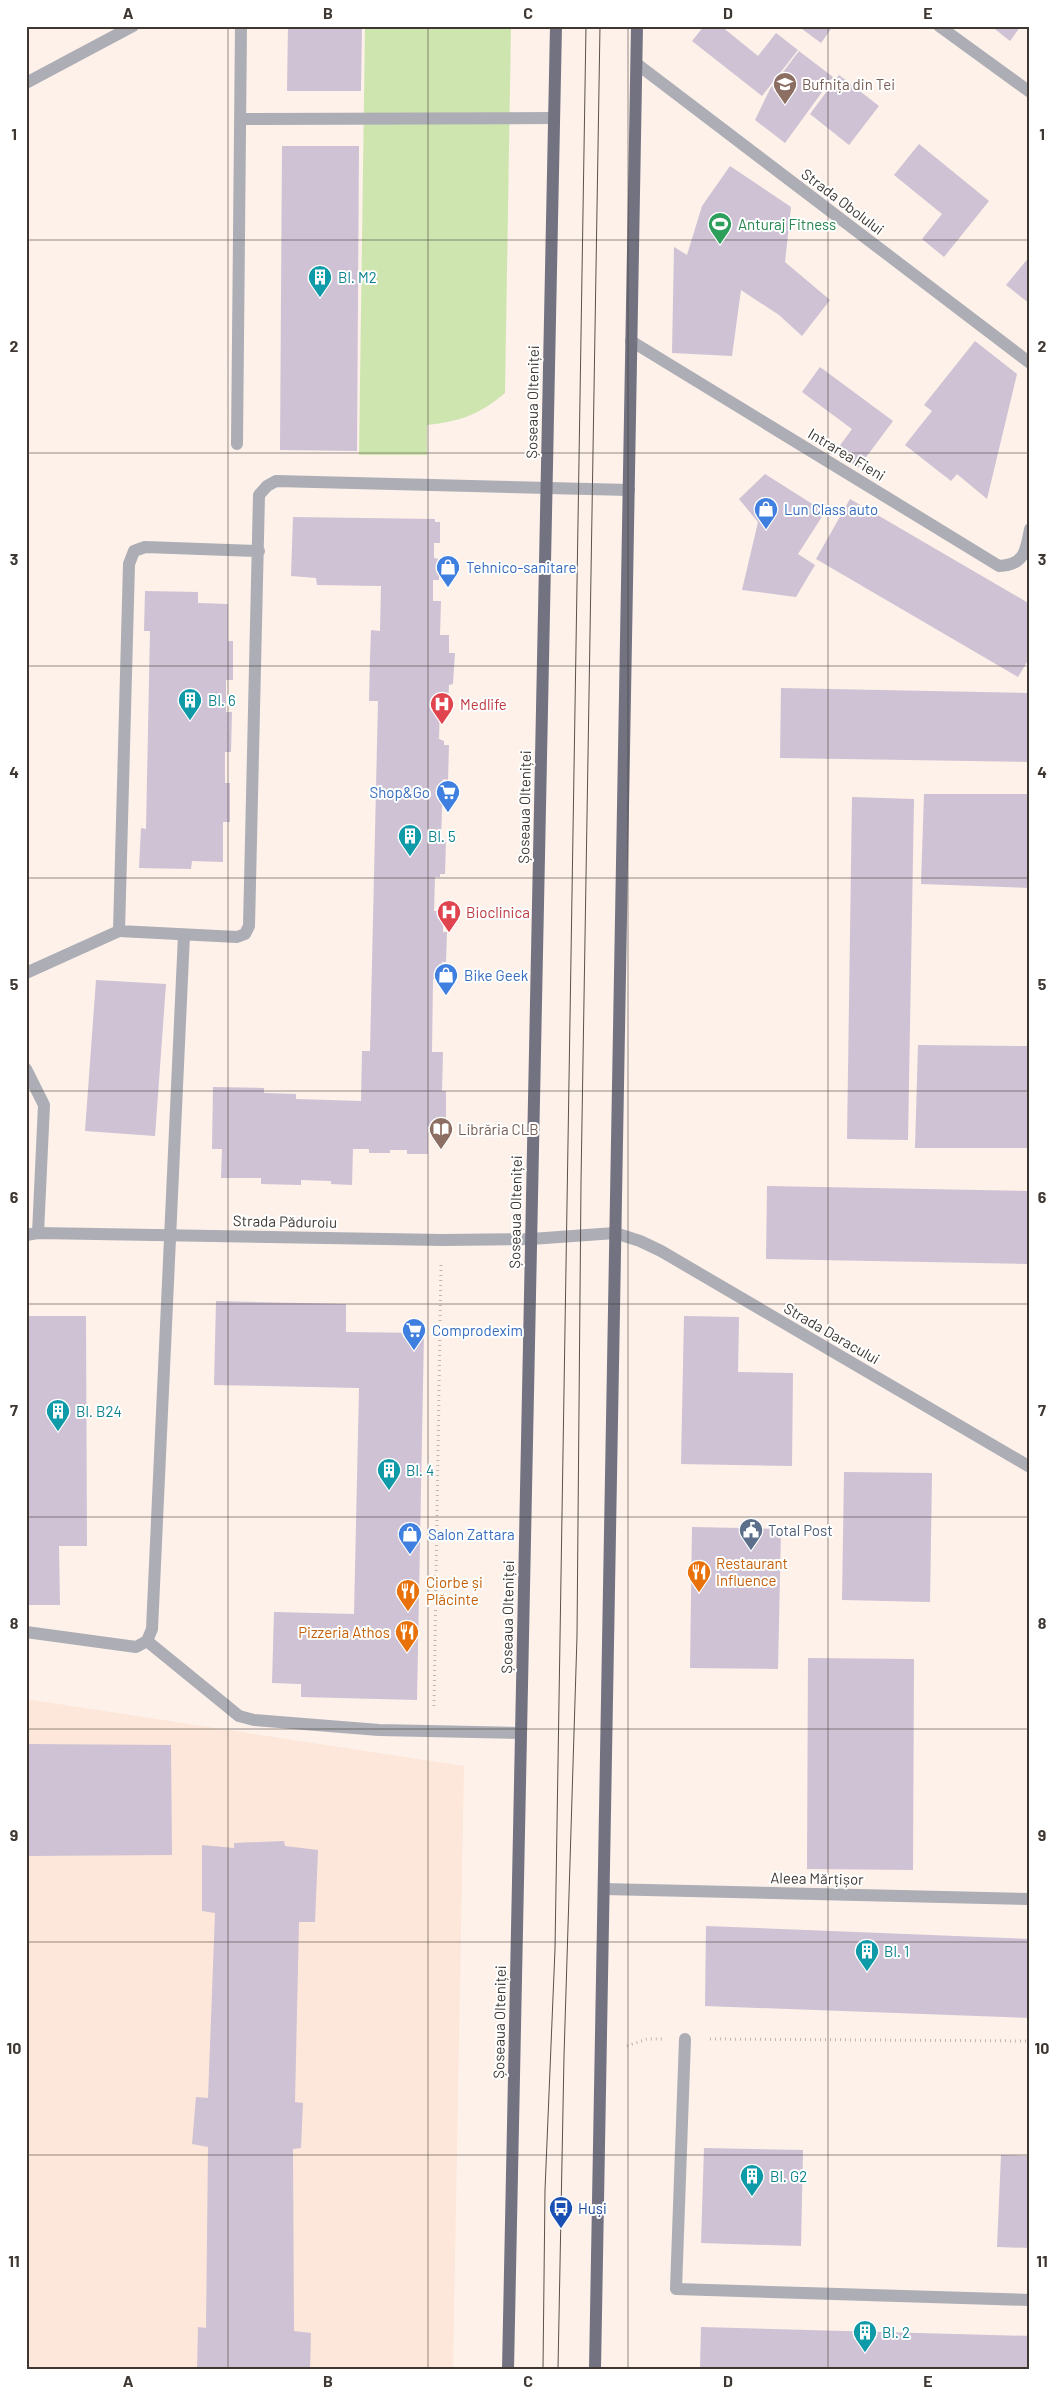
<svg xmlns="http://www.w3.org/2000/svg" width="1056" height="2395" font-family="Barlow,sans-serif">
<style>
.built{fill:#fde7da}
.green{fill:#cfe5af}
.building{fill:#cec2d4}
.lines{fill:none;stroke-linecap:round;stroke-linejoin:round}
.path{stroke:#c1b6b0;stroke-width:3;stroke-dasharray:1 4;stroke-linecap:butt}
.service{stroke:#acadb5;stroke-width:12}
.minor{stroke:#acadb5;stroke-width:12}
.primary{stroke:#727281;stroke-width:12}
.tram{stroke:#59514c;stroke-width:1}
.grid{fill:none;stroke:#3e3732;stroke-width:1;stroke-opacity:0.55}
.labels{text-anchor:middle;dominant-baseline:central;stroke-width:4;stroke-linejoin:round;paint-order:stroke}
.education-label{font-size:15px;fill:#785e54;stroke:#fff;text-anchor:start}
.street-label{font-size:15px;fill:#3e3732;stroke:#fff}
.leisure-label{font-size:15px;fill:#27864d;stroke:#fff;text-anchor:start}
.culture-label{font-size:15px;fill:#0d838f;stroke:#fff;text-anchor:start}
.shop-label{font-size:15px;fill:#366cbe;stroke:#fff;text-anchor:start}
.health-label{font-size:15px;fill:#be3a42;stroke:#fff;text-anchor:start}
.service-label{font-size:15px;fill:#4e5e75;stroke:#fff;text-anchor:start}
.food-label{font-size:15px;fill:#c56008;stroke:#fff;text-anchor:start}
.transit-label{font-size:15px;fill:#164399;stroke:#fff;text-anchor:start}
.neatline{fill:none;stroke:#3e3732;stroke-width:2}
.grid-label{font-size:16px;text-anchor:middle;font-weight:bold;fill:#3e3732}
</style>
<rect width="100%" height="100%" fill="#fdf1ea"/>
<!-- built -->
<path class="built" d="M 26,1699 L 464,1766 L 453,2369 L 26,2369 Z"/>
<!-- green -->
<path class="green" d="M 365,26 L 511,26 L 505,393 C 479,415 461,421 427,425 L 427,455 L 359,455 Z"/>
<!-- building -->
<g class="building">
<path d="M 288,26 L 362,26 L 361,91 L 287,91 Z"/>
<path d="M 704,26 L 721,26 L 758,56 L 776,33 L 798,50 L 762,96 L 692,41 Z"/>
<path d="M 798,26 L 833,26 L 821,43 Z"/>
<path d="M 991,26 L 1021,26 L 1010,41 Z"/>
<path d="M 799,51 L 833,77 L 785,143 L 755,120 L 770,89 Z"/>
<path d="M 839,75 L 879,106 L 849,145 L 810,114 Z"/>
<path d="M 919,144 L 989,201 L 944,257 L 922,239 L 942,214 L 894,175 Z"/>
<path d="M 282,146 L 359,146 L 357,451 L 280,450 Z"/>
<path d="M 730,166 L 791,207 L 785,262 L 830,300 L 802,336 L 779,315 L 741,290 L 732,356 L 672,353 L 674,247 L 687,255 L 702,206 Z"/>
<path d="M 1030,256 L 1030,304 L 1006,285 Z"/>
<path d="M 975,341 L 1017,374 L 987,499 L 957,474 L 951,481 L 905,445 L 932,411 L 924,405 Z"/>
<path d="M 820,367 L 893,421 L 858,468 L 836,451 L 852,429 L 802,392 Z"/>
<path d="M 765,474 L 825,512 L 798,554 L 815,565 L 796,597 L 742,590 L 758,522 L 739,499 Z"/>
<path d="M 850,499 L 1030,604 L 1030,657 L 1018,677 L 816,559 Z"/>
<path d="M 293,517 L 435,519 L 435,522 L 440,522 L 440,543 L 434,543 L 434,558 L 439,559 L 439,580 L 433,580 L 433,601 L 441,601 L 440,635 L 449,635 L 449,653 L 455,653 L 453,684 L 449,685 L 448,703 L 440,703 L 439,739 L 444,741 L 444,745 L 449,745 L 448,780 L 443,779 L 441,839 L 446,840 L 445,874 L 440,874 L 440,877 L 435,877 L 434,911 L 443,911 L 443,932 L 447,932 L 446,962 L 442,962 L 441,979 L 433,979 L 432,1052 L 443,1052 L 442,1091 L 446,1091 L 446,1126 L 428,1126 L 428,1154 L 407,1154 L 407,1150 L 390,1150 L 390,1153 L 369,1153 L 369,1149 L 353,1149 L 352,1185 L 331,1184 L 331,1181 L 301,1180 L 301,1185 L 261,1184 L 261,1178 L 221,1178 L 222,1149 L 212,1149 L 213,1087 L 264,1088 L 264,1093 L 296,1094 L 296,1099 L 361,1101 L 362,1051 L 370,1051 L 378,701 L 369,701 L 370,659 L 371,630 L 380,631 L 381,586 L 317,585 L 316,578 L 291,576 Z"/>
<path d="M 145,591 L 198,592 L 198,603 L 228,604 L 228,641 L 233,641 L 233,680 L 226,680 L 226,712 L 232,712 L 231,752 L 225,752 L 225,783 L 230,783 L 230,822 L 223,822 L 223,862 L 192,861 L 191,869 L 139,868 L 141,828 L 146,829 L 150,631 L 144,631 Z"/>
<path d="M 781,688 L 1030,693 L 1030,762 L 780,758 Z"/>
<path d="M 924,794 L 1030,794 L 1030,888 L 921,884 Z"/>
<path d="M 852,797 L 914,799 L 908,1140 L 847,1139 Z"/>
<path d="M 96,980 L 166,984 L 155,1136 L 85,1131 Z"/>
<path d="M 918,1045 L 1030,1046 L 1030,1148 L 915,1148 Z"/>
<path d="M 767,1186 L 1030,1191 L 1030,1264 L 766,1259 Z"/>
<path d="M 216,1301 L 346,1304 L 346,1332 L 424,1333 L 417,1700 L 301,1697 L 301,1684 L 272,1683 L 274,1612 L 354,1614 L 359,1388 L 214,1385 Z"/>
<path d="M 26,1316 L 86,1316 L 87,1546 L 59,1546 L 60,1605 L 26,1605 L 26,1497 L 29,1497 Z"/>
<path d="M 684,1316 L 739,1317 L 738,1372 L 793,1373 L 792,1466 L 681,1464 Z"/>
<path d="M 844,1472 L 932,1473 L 930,1602 L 842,1600 Z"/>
<path d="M 692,1527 L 781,1529 L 778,1669 L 690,1668 Z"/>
<path d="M 808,1658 L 914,1659 L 913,1870 L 807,1869 Z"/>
<path d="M 26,1744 L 171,1745 L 172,1855 L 26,1856 Z"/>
<path d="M 284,1841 L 285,1846 L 318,1850 L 315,1922 L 299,1922 L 295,2102 L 303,2103 L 301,2148 L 293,2149 L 294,2331 L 311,2333 L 310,2369 L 197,2369 L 198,2327 L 206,2328 L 208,2147 L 192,2144 L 196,2097 L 208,2098 L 215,1913 L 202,1911 L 202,1845 L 234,1848 L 234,1843 Z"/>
<path d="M 706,1926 L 1030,1939 L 1030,2018 L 705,2006 Z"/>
<path d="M 704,2148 L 803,2150 L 801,2246 L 701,2243 Z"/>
<path d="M 1001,2155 L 1030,2156 L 1030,2248 L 997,2247 Z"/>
<path d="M 701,2327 L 1030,2336 L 1030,2369 L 700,2369 Z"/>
</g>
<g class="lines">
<!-- path -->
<g class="path">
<path d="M 434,1706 L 441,1264"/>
<path d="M 710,2039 L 1030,2041"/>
<path d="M 627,2046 L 647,2039 L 662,2039"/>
</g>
<!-- service -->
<g class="service">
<path d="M 26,83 L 133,26"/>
<path d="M 241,119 L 554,118"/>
<path d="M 631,341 L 999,566 C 1025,565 1026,550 1030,529"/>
<path d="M 237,444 L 241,26"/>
<path d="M 259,551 L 145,547 L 134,551 L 129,564 L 119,931 L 237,937 L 245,934 L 249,926 L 259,495 L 267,486 L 276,481 L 629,490"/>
<path d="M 26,973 L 119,931"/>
<path d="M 26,1632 L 136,1647 L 147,1641 L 152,1629 L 184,935"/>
<path d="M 147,1641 L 239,1716 L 254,1720 L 379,1730 L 521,1733"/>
<path d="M 685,2039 L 676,2289 L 1030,2300"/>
</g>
<!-- minor -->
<g class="minor">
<path d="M 939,26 L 1030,92"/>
<path d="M 637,64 L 1030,363"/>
<path d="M 26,1069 L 44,1105 L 38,1233"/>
<path d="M 26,1235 L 38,1233 L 442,1240 L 531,1239 L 615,1233 L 640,1241 L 661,1251 L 1030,1467"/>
<path d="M 604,1889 L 1030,1899"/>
</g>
<!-- primary -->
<g class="primary">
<path d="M 508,2369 L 556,26"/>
<path d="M 595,2369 L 637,26"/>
</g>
<!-- tram -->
<g class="tram">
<path d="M 543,2369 L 545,2190 L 555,1949 L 586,26"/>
<path d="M 558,2369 L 564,2056 L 577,1636 L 581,1182 L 600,26"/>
</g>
</g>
<!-- grid -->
<path class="grid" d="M 228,26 L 228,2369M 428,26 L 428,2369M 628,26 L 628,2369M 828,26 L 828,2369M 26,240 L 1030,240M 26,453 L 1030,453M 26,666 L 1030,666M 26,878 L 1030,878M 26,1091 L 1030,1091M 26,1304 L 1030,1304M 26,1517 L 1030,1517M 26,1729 L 1030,1729M 26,1942 L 1030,1942M 26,2155 L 1030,2155"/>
<!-- icons -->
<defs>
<g id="school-pin" transform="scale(1.25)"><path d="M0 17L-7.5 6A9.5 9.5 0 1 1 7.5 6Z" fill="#8d6e63" stroke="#fff"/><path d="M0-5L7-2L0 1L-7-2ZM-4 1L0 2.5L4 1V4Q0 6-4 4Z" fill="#fff"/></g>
<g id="stadium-pin" transform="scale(1.25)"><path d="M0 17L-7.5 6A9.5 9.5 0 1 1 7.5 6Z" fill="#2e9e5b" stroke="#fff"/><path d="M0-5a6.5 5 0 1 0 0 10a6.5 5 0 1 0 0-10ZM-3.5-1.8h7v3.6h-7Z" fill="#fff"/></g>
<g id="building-pin" transform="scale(1.25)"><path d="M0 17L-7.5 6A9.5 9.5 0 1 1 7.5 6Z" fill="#0f9aa8" stroke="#fff"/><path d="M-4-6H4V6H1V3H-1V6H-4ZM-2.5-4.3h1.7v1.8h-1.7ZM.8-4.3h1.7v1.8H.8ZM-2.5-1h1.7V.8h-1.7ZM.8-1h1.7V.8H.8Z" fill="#fff"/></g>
<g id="shop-pin" transform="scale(1.25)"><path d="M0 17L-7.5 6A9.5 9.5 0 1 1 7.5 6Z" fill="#3f7fe0" stroke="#fff"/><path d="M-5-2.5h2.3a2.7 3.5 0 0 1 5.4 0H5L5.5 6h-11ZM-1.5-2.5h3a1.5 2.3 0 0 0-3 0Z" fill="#fff"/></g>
<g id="hospital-pin" transform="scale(1.25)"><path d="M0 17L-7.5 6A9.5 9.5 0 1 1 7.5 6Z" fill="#e0444e" stroke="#fff"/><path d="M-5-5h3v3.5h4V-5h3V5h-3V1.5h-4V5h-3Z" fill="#fff"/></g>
<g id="supermarket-pin" transform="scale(1.25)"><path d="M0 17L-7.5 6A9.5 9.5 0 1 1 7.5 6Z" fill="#3f7fe0" stroke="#fff"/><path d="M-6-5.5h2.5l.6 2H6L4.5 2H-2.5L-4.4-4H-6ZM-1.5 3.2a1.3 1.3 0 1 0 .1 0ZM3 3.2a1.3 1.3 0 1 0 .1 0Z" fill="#fff"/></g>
<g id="library-pin" transform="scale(1.25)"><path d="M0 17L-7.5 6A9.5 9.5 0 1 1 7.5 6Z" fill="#8d6e63" stroke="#fff"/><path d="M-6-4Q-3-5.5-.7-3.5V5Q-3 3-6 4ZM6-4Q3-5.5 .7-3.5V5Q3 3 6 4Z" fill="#fff"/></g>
<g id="civic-pin" transform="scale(1.25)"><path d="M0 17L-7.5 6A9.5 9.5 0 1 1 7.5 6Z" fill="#5c6f8a" stroke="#fff"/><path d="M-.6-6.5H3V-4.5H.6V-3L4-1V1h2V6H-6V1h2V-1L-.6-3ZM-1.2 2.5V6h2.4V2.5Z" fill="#fff"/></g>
<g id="restaurant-pin" transform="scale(1.25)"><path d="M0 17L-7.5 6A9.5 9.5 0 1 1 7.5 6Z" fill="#e8710a" stroke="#fff"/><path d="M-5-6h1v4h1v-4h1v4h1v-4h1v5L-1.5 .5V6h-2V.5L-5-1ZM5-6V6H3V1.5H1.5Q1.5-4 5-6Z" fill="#fff"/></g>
<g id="bus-pin" transform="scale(1.25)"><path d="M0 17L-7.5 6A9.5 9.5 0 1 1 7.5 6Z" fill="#1a4fb4" stroke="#fff"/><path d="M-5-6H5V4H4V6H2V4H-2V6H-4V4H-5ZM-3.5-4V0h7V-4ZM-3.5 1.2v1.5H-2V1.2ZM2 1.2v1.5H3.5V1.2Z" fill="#fff"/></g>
</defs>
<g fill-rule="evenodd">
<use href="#school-pin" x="785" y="84"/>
<use href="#stadium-pin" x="720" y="224"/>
<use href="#building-pin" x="320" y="277"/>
<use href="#shop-pin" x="766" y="509"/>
<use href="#shop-pin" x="448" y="567"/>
<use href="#building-pin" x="190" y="700"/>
<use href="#hospital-pin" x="442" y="704"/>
<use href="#supermarket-pin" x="448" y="792"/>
<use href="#building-pin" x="410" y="836"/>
<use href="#hospital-pin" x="449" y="912"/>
<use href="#shop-pin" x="446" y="975"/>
<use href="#library-pin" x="441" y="1129"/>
<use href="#supermarket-pin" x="414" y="1330"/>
<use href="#building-pin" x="58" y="1411"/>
<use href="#building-pin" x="389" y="1470"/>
<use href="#civic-pin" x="751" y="1530"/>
<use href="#shop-pin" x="410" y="1534"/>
<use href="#restaurant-pin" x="699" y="1572"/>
<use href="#restaurant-pin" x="408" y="1591"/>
<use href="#restaurant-pin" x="407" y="1632"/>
<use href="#building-pin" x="867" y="1951"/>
<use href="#building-pin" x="752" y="2176"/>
<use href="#bus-pin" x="561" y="2208"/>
<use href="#building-pin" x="865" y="2332"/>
</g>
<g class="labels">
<!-- education labels -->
<g class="education-label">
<text x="802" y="84">Bufnița din Tei</text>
<text x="458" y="1129">Librăria CLB</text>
</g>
<!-- street labels -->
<g class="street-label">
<text transform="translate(843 201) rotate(37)">Strada Obolului</text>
<text transform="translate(532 402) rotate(-89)">Șoseaua Olteniței</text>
<text transform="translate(847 454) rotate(31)">Intrarea Fieni</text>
<text transform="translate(524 807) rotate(-89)">Șoseaua Olteniței</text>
<text transform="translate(515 1212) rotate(-89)">Șoseaua Olteniței</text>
<text transform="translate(285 1221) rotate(1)">Strada Păduroiu</text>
<text transform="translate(832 1333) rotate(30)">Strada Daracului</text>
<text transform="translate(507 1617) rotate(-89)">Șoseaua Olteniței</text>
<text transform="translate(817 1878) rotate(1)">Aleea Mărțișor</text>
<text transform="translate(499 2022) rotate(-89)">Șoseaua Olteniței</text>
</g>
<!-- leisure labels -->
<g class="leisure-label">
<text x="738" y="224">Anturaj Fitness</text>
</g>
<!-- culture labels -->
<g class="culture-label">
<text x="338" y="277">Bl. M2</text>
<text x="208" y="700">Bl. 6</text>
<text x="428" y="836">Bl. 5</text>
<text x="76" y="1411">Bl. B24</text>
<text x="406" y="1470">Bl. 4</text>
<text x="884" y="1951">Bl. 1</text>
<text x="770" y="2176">Bl. G2</text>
<text x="882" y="2332">Bl. 2</text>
</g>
<!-- shop labels -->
<g class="shop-label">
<text x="784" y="509">Lun Class auto</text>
<text x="466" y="567">Tehnico-sanitare</text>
<text x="430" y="792" text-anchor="end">Shop&amp;Go</text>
<text x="464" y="975">Bike Geek</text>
<text x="432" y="1330">Comprodexim</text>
<text x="428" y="1534">Salon Zattara</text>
</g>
<!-- health labels -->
<g class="health-label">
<text x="460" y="704">Medlife</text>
<text x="466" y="912">Bioclinica</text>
</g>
<!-- service labels -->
<g class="service-label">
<text x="768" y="1530">Total Post</text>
</g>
<!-- food labels -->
<g class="food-label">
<text x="716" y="1563">Restaurant<tspan x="716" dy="17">Influence</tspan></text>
<text x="426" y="1582">Ciorbe și<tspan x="426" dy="17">Plăcinte</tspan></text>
<text x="390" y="1632" text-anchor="end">Pizzeria Athos</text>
</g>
<!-- transit labels -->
<g class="transit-label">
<text x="578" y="2208">Huși</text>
</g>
</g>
<!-- border -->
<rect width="1056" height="2395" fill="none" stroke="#ffffff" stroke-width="55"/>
<rect x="28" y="28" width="1000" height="2340" class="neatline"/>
<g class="grid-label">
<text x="128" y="19">A</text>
<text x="328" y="19">B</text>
<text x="528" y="19">C</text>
<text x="728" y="19">D</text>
<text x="928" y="19">E</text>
<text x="14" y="140">1</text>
<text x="1042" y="140">1</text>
<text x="14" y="352">2</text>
<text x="1042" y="352">2</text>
<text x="14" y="565">3</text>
<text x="1042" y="565">3</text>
<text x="14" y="778">4</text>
<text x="1042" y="778">4</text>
<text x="14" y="990">5</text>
<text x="1042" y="990">5</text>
<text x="14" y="1203">6</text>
<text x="1042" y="1203">6</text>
<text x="14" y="1416">7</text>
<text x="1042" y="1416">7</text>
<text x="14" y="1629">8</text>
<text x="1042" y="1629">8</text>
<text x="14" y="1841">9</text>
<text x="1042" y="1841">9</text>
<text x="14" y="2054">10</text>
<text x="1042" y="2054">10</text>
<text x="14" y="2267">11</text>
<text x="1042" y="2267">11</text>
<text x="128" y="2387">A</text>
<text x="328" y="2387">B</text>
<text x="528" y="2387">C</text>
<text x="728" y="2387">D</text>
<text x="928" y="2387">E</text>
</g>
</svg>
